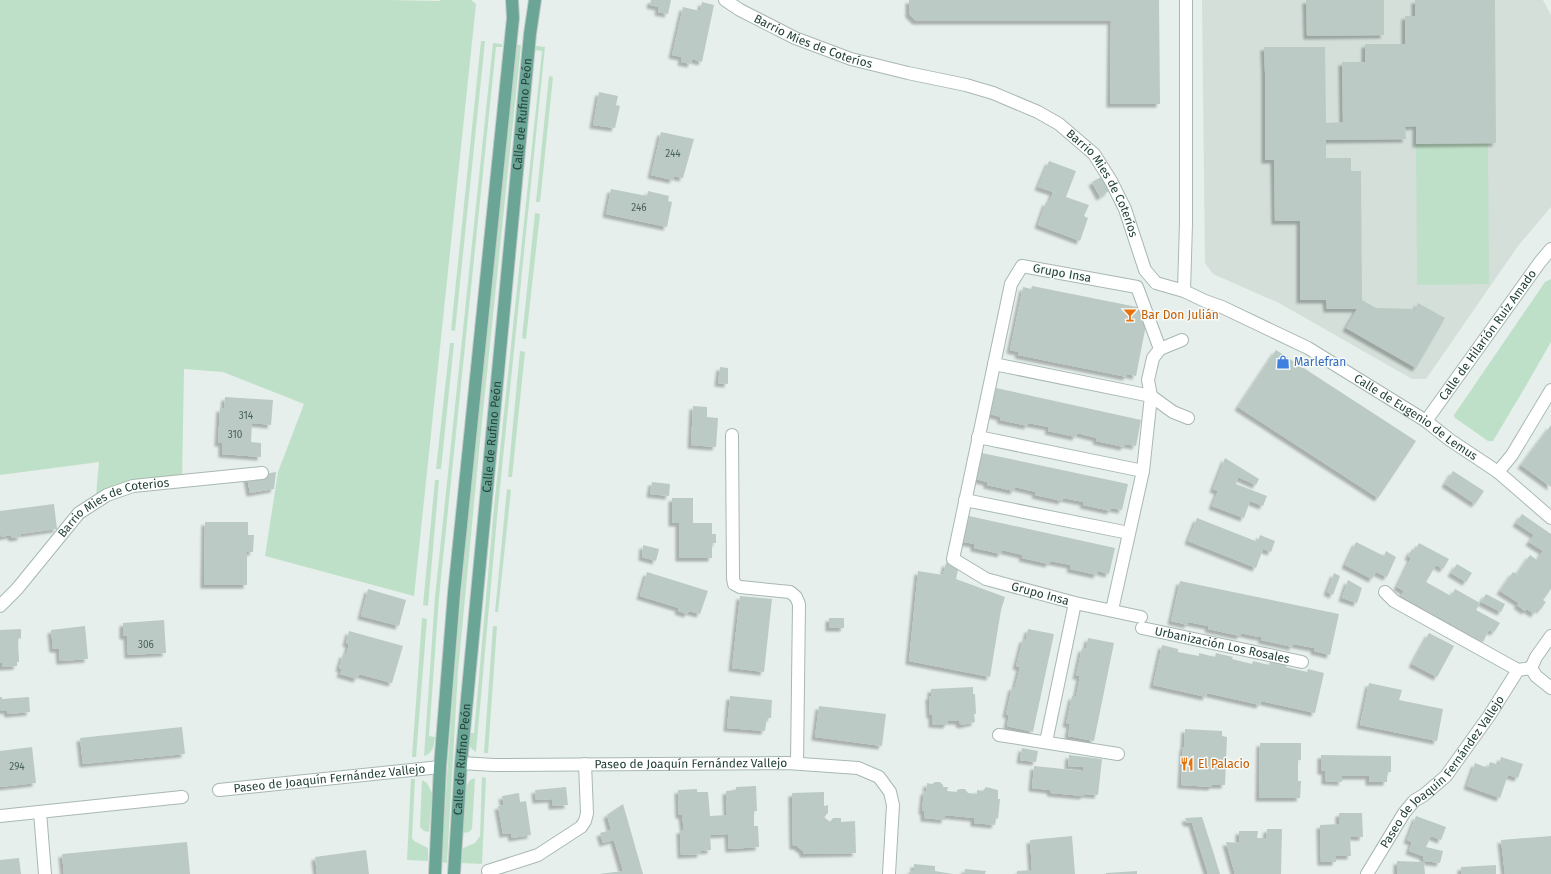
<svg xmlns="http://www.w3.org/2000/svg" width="1551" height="874" font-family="'Fira Sans',sans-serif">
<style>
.built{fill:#d4dfda}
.green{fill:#bfe0c8}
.building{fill:#bbcac4;filter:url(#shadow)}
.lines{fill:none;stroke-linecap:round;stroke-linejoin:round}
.pedestrian-casing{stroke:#a8b8b2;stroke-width:14}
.minor-casing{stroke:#a8b8b2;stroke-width:14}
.primary-casing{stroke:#c2cac8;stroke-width:14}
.pedestrian{stroke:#fff;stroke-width:12}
.minor{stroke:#fff;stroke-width:12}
.primary{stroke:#6aa596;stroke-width:12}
.labels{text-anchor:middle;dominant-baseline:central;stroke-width:3;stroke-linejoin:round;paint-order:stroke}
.number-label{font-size:10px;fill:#4a645c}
.street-label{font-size:12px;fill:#24423a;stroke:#f7fbf9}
.food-label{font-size:12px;fill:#c56008;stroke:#f7fbf9;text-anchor:start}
.shop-label{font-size:12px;fill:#366cbe;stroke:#f7fbf9;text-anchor:start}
</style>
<defs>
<filter id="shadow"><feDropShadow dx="-3.5" dy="3.5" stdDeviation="1" flood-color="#0004"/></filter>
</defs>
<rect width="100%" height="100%" fill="#e6efeb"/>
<!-- built -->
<path class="built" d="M 1202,0 L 1543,0 L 1551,15 L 1551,207 L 1518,246 L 1426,379 L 1412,379 L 1279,303 L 1213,274 L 1205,263 Z"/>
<!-- green -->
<g class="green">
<path d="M 0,0 L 390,0 L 439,1 L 440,0 L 471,0 L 476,4 L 414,596 L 265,556 L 278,472 L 304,404 L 223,372 L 184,369 L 182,482 L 96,495 L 99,462 L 0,475 Z"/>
<path d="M 481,41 L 485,41 L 455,331 L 451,330 Z"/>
<path d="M 493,43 L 502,44 L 502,47 L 496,47 L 439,597 L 429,736 L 435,737 C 434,746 433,753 424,756 L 435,597 Z"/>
<path d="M 517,45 L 521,45 L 480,441 L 458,671 L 447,863 L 442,862 C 456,589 489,317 517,45 Z"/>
<path d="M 536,46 L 545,47 L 498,507 L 476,752 C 468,747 468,742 469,733 L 474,733 L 494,507 L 542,51 L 535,50 Z"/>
<path d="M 549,76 L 553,77 L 540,202 L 536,202 Z"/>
<path d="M 1488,143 L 1489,284 L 1417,285 L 1416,144 Z"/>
<path d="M 535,213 L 540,214 L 526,339 L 522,338 Z"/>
<path d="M 1551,279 L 1551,342 L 1524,389 L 1493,441 L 1488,441 L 1455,418 L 1454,415 L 1545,282 Z"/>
<path d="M 450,343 L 454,343 L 441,469 L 436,469 Z"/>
<path d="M 520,351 L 525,352 L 512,477 L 508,477 Z"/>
<path d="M 435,480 L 439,480 L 428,606 L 423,605 Z"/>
<path d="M 507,489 L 511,490 L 498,612 L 495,612 Z"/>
<path d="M 422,618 L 427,619 L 416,757 L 412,757 Z"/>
<path d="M 493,626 L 497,626 L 488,753 L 484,753 Z"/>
<path d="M 482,777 L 486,778 L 482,864 L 461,863 L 463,848 L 475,843 L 480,836 Z"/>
<path d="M 475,778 L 472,829 L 469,832 L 463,833 L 465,788 L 470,780 Z"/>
<path d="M 411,779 L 415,779 L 412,838 L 414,841 L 428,848 L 428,861 L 407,860 Z"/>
<path d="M 422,780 L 427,783 L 432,793 L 429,832 L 424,831 L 420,827 Z"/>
</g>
<!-- building -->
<g class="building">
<path d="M 651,0 L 671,0 L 668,14 L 658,12 L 659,7 L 650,5 Z"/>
<path d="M 909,0 L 1159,0 L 1160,104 L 1110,104 L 1111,21 L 916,21 L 909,14 Z"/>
<path d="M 1306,0 L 1384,0 L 1384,35 L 1307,36 Z"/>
<path d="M 1415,0 L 1495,0 L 1496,143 L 1416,144 L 1416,126 L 1405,127 L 1406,139 L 1326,140 L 1326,158 L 1351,158 L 1351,171 L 1361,171 L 1362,300 L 1376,308 L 1415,309 L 1418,303 L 1445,318 L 1416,368 L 1346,328 L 1357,309 L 1327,309 L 1326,300 L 1300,300 L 1300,221 L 1275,221 L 1274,160 L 1265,160 L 1265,72 L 1264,47 L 1325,47 L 1326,123 L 1343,122 L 1342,62 L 1365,62 L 1365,44 L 1405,44 L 1405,16 L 1415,16 Z"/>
<path d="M 702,2 L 714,5 L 702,62 L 692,59 L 691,64 L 681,62 L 682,57 L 672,55 L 683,7 L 700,11 Z"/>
<path d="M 599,92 L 618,96 L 616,105 L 620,106 L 615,128 L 593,125 Z"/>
<path d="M 661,132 L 694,139 L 683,178 L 674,176 L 673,180 L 651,175 Z"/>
<path d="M 1049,161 L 1076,171 L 1066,197 L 1089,205 L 1084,216 L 1088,218 L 1080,241 L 1038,225 L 1046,202 L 1049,203 L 1053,192 L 1038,187 Z"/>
<path d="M 1101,177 L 1109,191 L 1100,197 L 1092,182 Z"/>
<path d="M 611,189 L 647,196 L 648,191 L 669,196 L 668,201 L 672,202 L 667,227 L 606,214 Z"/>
<path d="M 1032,286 L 1137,307 L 1146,325 L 1136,376 L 1127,374 L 1127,377 L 1018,355 L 1019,352 L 1010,350 L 1023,287 L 1031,289 Z"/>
<path d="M 1276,350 L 1416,441 L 1378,498 L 1238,407 Z"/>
<path d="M 720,367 L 728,368 L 728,384 L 718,383 Z"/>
<path d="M 996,388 L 1141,420 L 1136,446 L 1125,444 L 1124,447 L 1096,441 L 1097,438 L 1077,433 L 1076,437 L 1048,431 L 1049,427 L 1028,423 L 1028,426 L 1000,420 L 1001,417 L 990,414 Z"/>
<path d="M 225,397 L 273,400 L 271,425 L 252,423 L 251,442 L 261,443 L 261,457 L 222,454 L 222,443 L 218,443 L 220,408 L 224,409 Z"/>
<path d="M 693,406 L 707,407 L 707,417 L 718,418 L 716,447 L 691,445 Z"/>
<path d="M 1551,425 L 1551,487 L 1521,465 Z"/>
<path d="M 982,453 L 1128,484 L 1122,510 L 1111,508 L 1111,511 L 1083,505 L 1084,502 L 1063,498 L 1062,501 L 1035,495 L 1036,492 L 1015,487 L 1014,491 L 987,485 L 987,482 L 976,479 Z"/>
<path d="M 1225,458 L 1259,479 L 1256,485 L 1238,477 L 1236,484 L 1267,496 L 1263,506 L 1250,501 L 1244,518 L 1212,506 L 1218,491 L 1213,489 Z"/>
<path d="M 1453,471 L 1484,491 L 1475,504 L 1445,484 Z"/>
<path d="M 276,472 L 274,489 L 250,493 L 247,477 Z"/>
<path d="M 652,482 L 670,484 L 669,496 L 650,494 Z"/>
<path d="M 672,498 L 693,498 L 693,523 L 712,523 L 712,534 L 716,534 L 716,543 L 712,543 L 712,558 L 679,558 L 679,523 L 672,523 Z"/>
<path d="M 54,504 L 57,529 L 20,534 L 21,537 L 12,538 L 11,535 L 1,537 L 0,511 Z"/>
<path d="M 1522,514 L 1551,534 L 1551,589 L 1543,600 L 1546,602 L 1540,610 L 1538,608 L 1534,614 L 1527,609 L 1525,611 L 1517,605 L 1519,603 L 1500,591 L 1513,572 L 1517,574 L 1530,555 L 1537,560 L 1543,551 L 1529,542 L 1534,535 L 1516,523 Z"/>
<path d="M 969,516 L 1115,548 L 1109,574 L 1098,571 L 1097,575 L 1070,569 L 1071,565 L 1050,561 L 1049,564 L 1022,558 L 1023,555 L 1002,550 L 1001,554 L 974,548 L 974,544 L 964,542 Z"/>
<path d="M 1197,518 L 1258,542 L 1260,535 L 1275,541 L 1271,552 L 1263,549 L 1256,568 L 1188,541 Z"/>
<path d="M 205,522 L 248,522 L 248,535 L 254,535 L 253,552 L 247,552 L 247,585 L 204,585 Z"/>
<path d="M 1356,542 L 1384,556 L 1386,551 L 1396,557 L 1387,577 L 1376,572 L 1372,579 L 1345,565 Z"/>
<path d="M 1419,543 L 1449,559 L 1443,569 L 1436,565 L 1426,582 L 1451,596 L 1455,589 L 1480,603 L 1476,610 L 1500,623 L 1494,632 L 1489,630 L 1483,642 L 1401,596 L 1404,591 L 1397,587 L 1411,558 L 1408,556 L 1412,549 L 1415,551 Z"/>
<path d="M 643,545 L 659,549 L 656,561 L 642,557 Z"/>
<path d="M 946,563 L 959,566 L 956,579 L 1005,597 L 1001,610 L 990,677 L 909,661 L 918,571 L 943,575 Z"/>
<path d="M 1457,564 L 1472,573 L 1466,582 L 1451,573 Z"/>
<path d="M 647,572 L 708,591 L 700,614 L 689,611 L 687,614 L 678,611 L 679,608 L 640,596 Z"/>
<path d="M 1334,573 L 1340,576 L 1333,595 L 1327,592 Z"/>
<path d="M 1348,580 L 1362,588 L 1357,603 L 1342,598 Z"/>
<path d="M 1180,581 L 1339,614 L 1330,655 L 1314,651 L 1314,648 L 1293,644 L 1293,647 L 1261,640 L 1262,637 L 1254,636 L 1241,633 L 1240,636 L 1208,629 L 1209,626 L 1188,622 L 1188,625 L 1171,621 Z"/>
<path d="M 368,589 L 406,600 L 399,626 L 361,616 Z"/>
<path d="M 1486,594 L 1505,604 L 1501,612 L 1481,602 Z"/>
<path d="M 740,596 L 772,599 L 764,672 L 732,668 Z"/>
<rect x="829" y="618" width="15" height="10"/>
<path d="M 164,620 L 166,653 L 128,655 L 127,636 L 123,636 L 123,623 Z"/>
<path d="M 85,626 L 88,659 L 60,661 L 59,649 L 53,649 L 51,630 Z"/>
<path d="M 21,629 L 21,638 L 18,639 L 19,662 L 17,662 L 17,666 L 2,667 L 2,663 L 0,663 L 0,630 Z"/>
<path d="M 1028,629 L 1054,634 L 1033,732 L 1007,726 L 1009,715 L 1006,714 L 1012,687 L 1015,687 L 1020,667 L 1016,666 L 1023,639 L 1026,639 Z"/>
<path d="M 349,631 L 403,646 L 392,683 L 359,674 L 357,679 L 340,674 L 342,669 L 339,668 L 343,654 L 346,655 L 349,644 L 346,643 Z"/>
<path d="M 1429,633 L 1454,646 L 1437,677 L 1412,664 Z"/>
<path d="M 1088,638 L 1114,643 L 1094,741 L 1068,736 L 1070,724 L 1066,724 L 1072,696 L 1076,697 L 1080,676 L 1076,676 L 1082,648 L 1086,649 Z"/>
<path d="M 1162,645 L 1178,649 L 1178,652 L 1199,656 L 1199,653 L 1215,657 L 1216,653 L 1233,657 L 1232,659 L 1252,664 L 1253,661 L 1269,665 L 1270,661 L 1286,665 L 1286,667 L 1307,672 L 1308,669 L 1324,673 L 1315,713 L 1261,701 L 1260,705 L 1207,693 L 1206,697 L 1153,685 Z"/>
<path d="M 1369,683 L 1402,690 L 1399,700 L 1443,709 L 1437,741 L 1360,725 Z"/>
<path d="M 973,687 L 973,694 L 975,694 L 976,714 L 974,714 L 975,722 L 962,725 L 959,723 L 959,721 L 948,721 L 948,723 L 946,725 L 932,724 L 932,715 L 930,715 L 929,696 L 931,696 L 931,689 Z"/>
<path d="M 730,696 L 772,700 L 771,718 L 767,718 L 765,731 L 727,728 Z"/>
<path d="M 0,697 L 2,697 L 2,699 L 29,697 L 30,712 L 8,714 L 7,710 L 0,711 Z"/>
<path d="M 819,706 L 886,714 L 882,746 L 815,737 Z"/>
<path d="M 182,727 L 185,754 L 83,764 L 80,738 Z"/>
<path d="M 1185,729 L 1222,731 L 1222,736 L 1227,737 L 1225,785 L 1212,785 L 1212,787 L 1181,785 L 1183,747 L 1184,747 Z"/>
<path d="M 1260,743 L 1301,743 L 1301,760 L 1298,760 L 1298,781 L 1301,781 L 1300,798 L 1259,798 Z"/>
<path d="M 32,747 L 36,783 L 0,787 L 0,751 Z"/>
<path d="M 1022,748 L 1038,751 L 1036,762 L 1020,760 Z"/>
<path d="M 1069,755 L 1102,759 L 1098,795 L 1084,794 L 1084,796 L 1051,793 L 1050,790 L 1032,788 L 1034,766 L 1083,771 L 1083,767 L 1068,766 Z"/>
<path d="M 1321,755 L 1391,756 L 1391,772 L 1387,772 L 1387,782 L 1369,782 L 1369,776 L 1342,776 L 1342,782 L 1325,781 L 1325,771 L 1321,771 Z"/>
<path d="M 1501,757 L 1523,764 L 1518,778 L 1508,775 L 1500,798 L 1467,786 L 1475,763 L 1488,768 L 1490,762 L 1499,765 Z"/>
<path d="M 935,782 L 940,782 L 943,785 L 943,787 L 948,787 L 947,791 L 957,792 L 957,790 L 960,789 L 965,789 L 968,793 L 977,794 L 977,790 L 983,791 L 986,787 L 998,790 L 998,799 L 1000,799 L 998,819 L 996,818 L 995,825 L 974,823 L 974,818 L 945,815 L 945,820 L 924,818 L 924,811 L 922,811 L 924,791 L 926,792 L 927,783 L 932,784 Z"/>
<path d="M 756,786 L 757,811 L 754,811 L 754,826 L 758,826 L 759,847 L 729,849 L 728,834 L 710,835 L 711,850 L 700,851 L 701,854 L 681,855 L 680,830 L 684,830 L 682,815 L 679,815 L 678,790 L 697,789 L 697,792 L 708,792 L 710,816 L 727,815 L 726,791 L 736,790 L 736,787 Z"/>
<path d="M 566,787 L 568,805 L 552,806 L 552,799 L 536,800 L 535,790 Z"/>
<path d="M 824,792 L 824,806 L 828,805 L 828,813 L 824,817 L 830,822 L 833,818 L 841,818 L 841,822 L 855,821 L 856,853 L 803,854 L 803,851 L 797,846 L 793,846 L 792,793 Z"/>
<path d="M 519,793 L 520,802 L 526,801 L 531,835 L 512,838 L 511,833 L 503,834 L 498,806 L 504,805 L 502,796 Z"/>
<path d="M 623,804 L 643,874 L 599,874 L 623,871 L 614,840 L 603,843 L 600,833 L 611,830 L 607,815 Z"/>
<path d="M 1339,813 L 1362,813 L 1363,837 L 1350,837 L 1351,856 L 1336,856 L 1336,862 L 1321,862 L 1320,825 L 1339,824 Z"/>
<path d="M 1416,816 L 1446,827 L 1441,840 L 1431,836 L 1426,847 L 1443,851 L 1440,863 L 1424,861 L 1423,856 L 1409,851 L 1412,842 L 1407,840 Z"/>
<path d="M 1202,817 L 1213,851 L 1220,874 L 1208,874 L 1192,823 L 1187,823 L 1185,818 Z"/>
<path d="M 1267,829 L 1282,829 L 1281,874 L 1235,874 L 1226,842 L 1239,843 L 1239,831 L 1258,831 L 1257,838 L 1266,838 Z"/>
<path d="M 1072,836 L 1075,874 L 1017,874 L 1017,871 L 1032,870 L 1030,840 Z"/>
<path d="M 1551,836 L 1551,874 L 1505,874 L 1501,840 Z"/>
<path d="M 187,842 L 190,874 L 64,874 L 62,854 Z"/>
<path d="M 366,850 L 369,874 L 317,874 L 315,857 Z"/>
<path d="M 19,858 L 21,874 L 0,874 L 0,860 Z"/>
<path d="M 1397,861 L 1424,862 L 1425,874 L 1397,874 Z"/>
<path d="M 914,864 L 935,866 L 935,871 L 953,874 L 911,874 L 911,870 L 914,870 Z"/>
<path d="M 1496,865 L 1496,874 L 1461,874 L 1461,867 Z"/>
<path d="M 965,869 L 986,871 L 985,874 L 964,874 Z"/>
<path d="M 1137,871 L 1137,874 L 1106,874 L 1106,873 Z"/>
</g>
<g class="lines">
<!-- pedestrian casing -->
<g class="pedestrian-casing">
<g id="pedestrian">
<path id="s1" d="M 1142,628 L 1302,662"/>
</g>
</g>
<!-- minor casing -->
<g class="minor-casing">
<g id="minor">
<path id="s2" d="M 725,0 L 740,10 L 795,38 L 851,59 L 908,73 L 966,85 L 993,93 L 1038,112 L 1059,124 L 1094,154 L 1111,181 L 1125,209 L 1145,270 L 1156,283 L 1184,291 L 1205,301 L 1222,307 L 1308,348 L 1426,421 L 1450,440 L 1498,472 L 1551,518"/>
<path d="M 1184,291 L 1186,223 L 1186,0"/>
<path d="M 1160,349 L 1182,340"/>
<path d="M 994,364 L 1151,396 L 1173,412 L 1188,418"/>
<path id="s3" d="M 1426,421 L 1540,262 L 1551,249"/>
<path d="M 732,435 L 733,578 L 734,584 L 740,587 L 790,592 L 796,597 L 799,604 L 797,763"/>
<path d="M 978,437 L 1143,471"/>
<path d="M 1498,472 L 1512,455 L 1551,390"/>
<path d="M 965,500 L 1129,533"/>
<path d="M 1385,592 L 1394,601 L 1518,670"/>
<path id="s4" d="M 0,606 L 17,589 L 79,513 L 107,495 L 133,486 L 262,473"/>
<path id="s5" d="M 1112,610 L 1143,471 L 1151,396 L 1148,380 L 1153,358 L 1160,349 L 1137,287 L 1022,266 L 1011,284 L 953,559 L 986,579 L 1075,603 L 1141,617"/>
<path d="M 1551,636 L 1536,657 L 1531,668 L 1536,676 L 1551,688"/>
<path d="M 999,735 L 1118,754"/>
<path d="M 1046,742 L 1075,603"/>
<path id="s6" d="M 461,763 L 494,765 L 787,763 L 858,768 L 879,777 L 890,792 L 893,805 L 889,874"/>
<path id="s7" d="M 219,790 L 440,767"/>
<path d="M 40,812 L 45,874"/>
<path d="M 0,816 L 182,797"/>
<path d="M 488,871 L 538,855 L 581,827 L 585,821 L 587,813 L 585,764"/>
<path id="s8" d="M 1367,874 L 1404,813 L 1414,801 L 1424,795 L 1446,776 L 1489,716 L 1518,670 L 1531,668"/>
</g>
</g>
<!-- primary casing -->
<g class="primary-casing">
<g id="primary">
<path d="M 435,874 L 440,767 L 454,593 L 513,18 L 512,0"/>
<path id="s9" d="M 454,874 L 461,763 L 530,34 L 535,0"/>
</g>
</g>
<!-- pedestrian -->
<use href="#pedestrian" class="pedestrian"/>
<!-- minor -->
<use href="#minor" class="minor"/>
<!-- primary -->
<use href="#primary" class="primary"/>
</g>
<!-- icons -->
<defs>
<g id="bar-bare" transform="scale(1.08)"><path d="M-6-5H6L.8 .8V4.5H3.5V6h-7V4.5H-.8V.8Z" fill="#e8710a" stroke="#f7fbf9" stroke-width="2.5" paint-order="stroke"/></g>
<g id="shop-bare" transform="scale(1.08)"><path d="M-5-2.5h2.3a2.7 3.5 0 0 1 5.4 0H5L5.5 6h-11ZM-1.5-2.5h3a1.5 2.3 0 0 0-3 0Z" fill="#3f7fe0" stroke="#f7fbf9" stroke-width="2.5" paint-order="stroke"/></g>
<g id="restaurant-bare" transform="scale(1.08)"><path d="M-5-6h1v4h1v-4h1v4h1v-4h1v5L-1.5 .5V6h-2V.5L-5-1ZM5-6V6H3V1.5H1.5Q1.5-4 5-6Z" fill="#e8710a" stroke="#f7fbf9" stroke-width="2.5" paint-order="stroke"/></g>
</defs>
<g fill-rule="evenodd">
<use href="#bar-bare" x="1130" y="315"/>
<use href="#shop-bare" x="1283" y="362"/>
<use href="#restaurant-bare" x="1187" y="764"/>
</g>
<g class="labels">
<!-- number labels -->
<g class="number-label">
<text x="673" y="154">244</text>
<text x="639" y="208">246</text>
<text x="246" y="416">314</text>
<text x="235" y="435">310</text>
<text x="146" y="645">306</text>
<text x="17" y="767">294</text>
</g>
<!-- street labels -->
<g class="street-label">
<text stroke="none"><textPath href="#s2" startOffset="98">Barrio Mies de Coteríos</textPath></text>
<text stroke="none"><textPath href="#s9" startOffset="763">Calle de Rufino Peón</textPath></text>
<text stroke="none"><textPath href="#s2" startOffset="434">Barrio Mies de Coteríos</textPath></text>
<text transform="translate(1062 273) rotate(10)">Grupo Insa</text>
<text stroke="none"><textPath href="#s3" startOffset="106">Calle de Hilarión Ruiz Amado</textPath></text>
<text stroke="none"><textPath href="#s2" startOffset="843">Calle de Eugenio de Lemus</textPath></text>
<text stroke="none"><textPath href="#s9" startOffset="439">Calle de Rufino Peón</textPath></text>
<text stroke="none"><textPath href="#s4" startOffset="156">Barrio Mies de Coterios</textPath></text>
<text stroke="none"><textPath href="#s5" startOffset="848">Grupo Insa</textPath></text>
<text stroke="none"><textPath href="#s1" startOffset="82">Urbanización Los Rosales</textPath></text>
<text stroke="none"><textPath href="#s9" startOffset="115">Calle de Rufino Peón</textPath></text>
<text stroke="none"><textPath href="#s6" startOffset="230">Paseo de Joaquín Fernández Vallejo</textPath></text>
<text stroke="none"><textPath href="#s8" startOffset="128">Paseo de Joaquín Fernández Vallejo</textPath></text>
<text stroke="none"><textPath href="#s7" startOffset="111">Paseo de Joaquín Fernández Vallejo</textPath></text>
</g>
<!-- food labels -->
<g class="food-label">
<text x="1141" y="315">Bar Don Julián</text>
<text x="1198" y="764">El Palacio</text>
</g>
<!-- shop labels -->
<g class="shop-label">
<text x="1294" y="362">Marlefran</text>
</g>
</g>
</svg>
